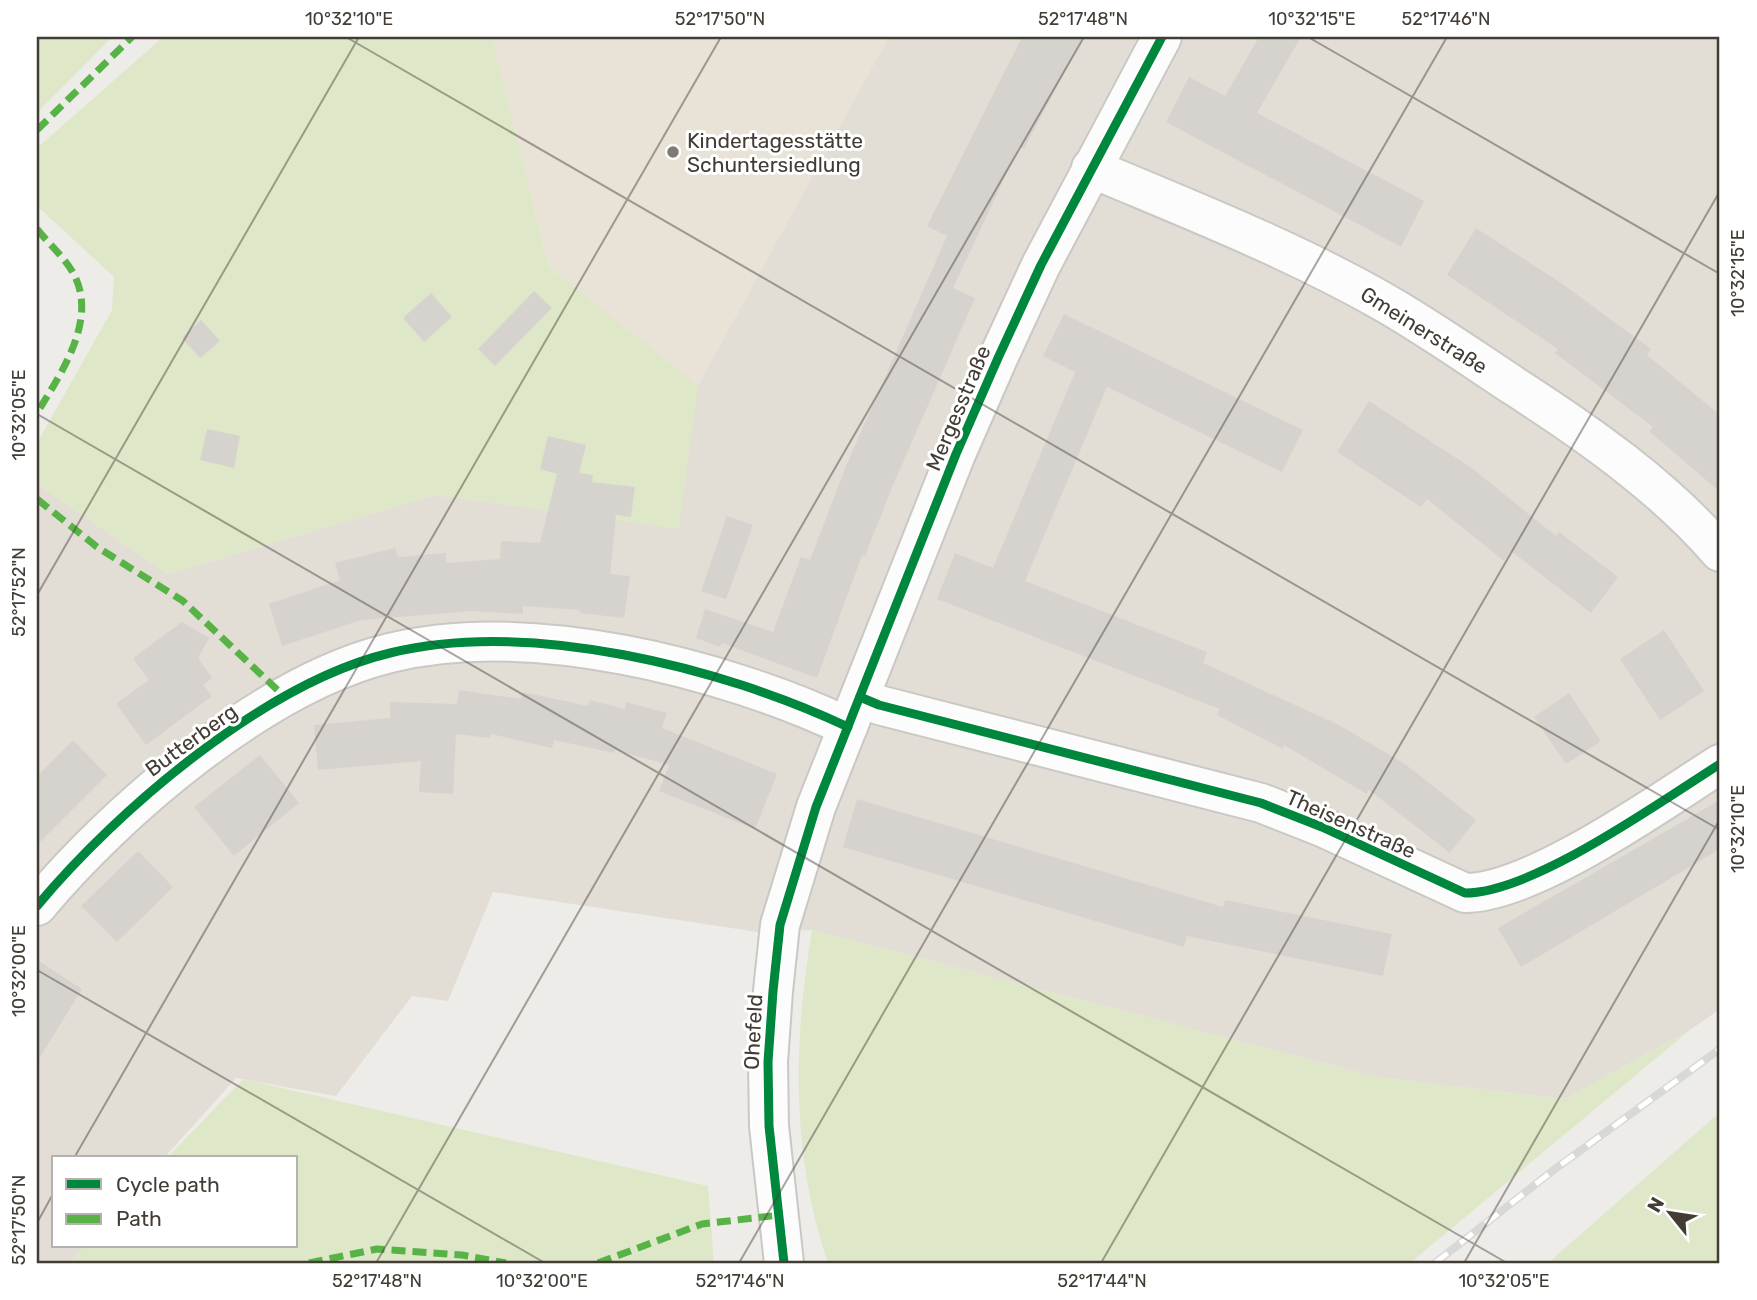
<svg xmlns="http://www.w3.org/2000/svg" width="1757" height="1300" font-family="Rubik,sans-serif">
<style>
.residential{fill:#e2ddd5}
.education{fill:#e9e2d7}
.green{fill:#dee8c9}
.building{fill:#d6d3cf}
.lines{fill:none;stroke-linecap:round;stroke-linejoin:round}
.minor-casing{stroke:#cac8c4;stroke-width:42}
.minor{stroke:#fcfcfc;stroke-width:38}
.rail-casing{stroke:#d8d8d7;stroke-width:8}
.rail{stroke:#fff;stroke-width:5;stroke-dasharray:16;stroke-linecap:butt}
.quiet{stroke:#57b346;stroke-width:7;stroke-dasharray:14 7;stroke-linecap:butt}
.cycleway-casing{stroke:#fff;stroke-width:13}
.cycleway{stroke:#00873e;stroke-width:9}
.ticks{fill:none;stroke:#433c35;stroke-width:2;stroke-opacity:0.45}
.poi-dot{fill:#7f7a74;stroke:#fff;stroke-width:2.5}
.labels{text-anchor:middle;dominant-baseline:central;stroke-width:6;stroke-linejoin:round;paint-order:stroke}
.poi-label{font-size:21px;fill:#433c35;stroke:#fff;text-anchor:start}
.street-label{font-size:21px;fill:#433c35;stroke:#fff}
.neatline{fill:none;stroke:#433c35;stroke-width:2.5}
.ticks-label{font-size:18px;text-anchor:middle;fill:#433c35}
</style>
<rect width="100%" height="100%" fill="#eeece8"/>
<!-- residential -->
<path class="residential" d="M 492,37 L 1720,37 L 1720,1009 L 1690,1030 L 1565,1099 L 1377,1077 L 812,930 L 758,932 L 493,892 L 448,1001 L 412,996 L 336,1096 L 236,1078 L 164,1158 L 54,1158 L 54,1246 L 86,1246 L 70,1263 L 37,1263 L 37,484 L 168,574 L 435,495 L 679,528 Z"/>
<!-- education -->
<path class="education" d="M 492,37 L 889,37 L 698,386 L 549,267 Z"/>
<!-- green -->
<g class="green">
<path d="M 37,37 L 112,37 L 37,113 Z"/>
<path d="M 163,37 L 492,37 L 549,267 L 698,386 L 679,529 L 435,495 L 168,574 L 37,484 L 37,443 L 112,310 L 114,277 L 37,206 L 37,148 Z"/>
<path d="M 812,930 L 1377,1077 L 1565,1099 L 1690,1030 L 1410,1263 L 828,1263 C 791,1154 793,1042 812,930 Z"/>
<path d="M 243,1079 L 708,1186 L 714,1263 L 70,1263 L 86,1246 L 296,1246 L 296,1158 L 167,1158 Z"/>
<path d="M 1720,1112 L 1720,1263 L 1548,1263 Z"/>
</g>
<!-- building -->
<g class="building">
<path d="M 1022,37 L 1083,37 L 1024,149 L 1019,147 L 953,288 L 975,298 L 893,485 L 865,556 L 862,555 L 817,678 L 722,643 L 720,647 L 696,638 L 705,609 L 773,632 L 801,557 L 810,560 L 846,466 L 947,236 L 927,226 Z"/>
<path d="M 1259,37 L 1301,37 L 1257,113 L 1424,201 L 1401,247 L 1166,122 L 1189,77 L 1225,96 Z"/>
<path d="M 1476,228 L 1561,283 L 1651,349 L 1647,355 L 1720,415 L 1720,492 L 1649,431 L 1653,427 L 1555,353 L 1558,349 L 1447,275 Z"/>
<path d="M 534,291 L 552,308 L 495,366 L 478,349 Z"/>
<path d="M 431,293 L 452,317 L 424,342 L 403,318 Z"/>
<path d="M 1064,314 L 1303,430 L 1282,472 L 1107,387 L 1025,581 L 1207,652 L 1203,663 L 1339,725 L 1405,764 L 1476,820 L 1450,853 L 1369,790 L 1367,794 L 1284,745 L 1283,749 L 1217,715 L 1220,709 L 937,599 L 955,553 L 993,568 L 1075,372 L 1043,356 Z"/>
<path d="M 201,320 L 220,341 L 200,358 L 182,338 Z"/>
<path d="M 1369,401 L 1473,469 L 1556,536 L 1559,532 L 1618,577 L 1591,613 L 1511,551 L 1504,561 L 1427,499 L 1421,507 L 1337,452 Z"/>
<path d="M 207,429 L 240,436 L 234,468 L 200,460 Z"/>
<path d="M 548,436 L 586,445 L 579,473 L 593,475 L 592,482 L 635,487 L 631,517 L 616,515 L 610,574 L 630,576 L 624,618 L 580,613 L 580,610 L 523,606 L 523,614 L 472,611 L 361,620 L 282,646 L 269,604 L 340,580 L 335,563 L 395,548 L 398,557 L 446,553 L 446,563 L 500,559 L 501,541 L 540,543 L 557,474 L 540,469 Z"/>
<path d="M 727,516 L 753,525 L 726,599 L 701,591 Z"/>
<path d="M 182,622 L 209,638 L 198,658 L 212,678 L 203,685 L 212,696 L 146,745 L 116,704 L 149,680 L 133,658 Z"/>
<path d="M 1664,630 L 1704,691 L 1660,720 L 1620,659 Z"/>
<path d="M 459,690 L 521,699 L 523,692 L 588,706 L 589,700 L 625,709 L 626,702 L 667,713 L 662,728 L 777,774 L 755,829 L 659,791 L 669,765 L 615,750 L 614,753 L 554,740 L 552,748 L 491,734 L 490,738 L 456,734 L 453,794 L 419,792 L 421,761 L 318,770 L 314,725 L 390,718 L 390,702 L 457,704 Z"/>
<path d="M 1569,693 L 1601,741 L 1566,764 L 1534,717 Z"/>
<path d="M 73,740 L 107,775 L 37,845 L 37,776 Z"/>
<path d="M 260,755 L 299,803 L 234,856 L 194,807 Z"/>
<path d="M 857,799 L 1223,907 L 1225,900 L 1392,934 L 1383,976 L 1187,936 L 1184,947 L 843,847 Z"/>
<path d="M 1720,800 L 1720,849 L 1521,967 L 1498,928 Z"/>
<path d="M 138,851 L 173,887 L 117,942 L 81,906 Z"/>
<path d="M 37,960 L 82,989 L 37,1062 Z"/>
</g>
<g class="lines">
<!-- minor casing -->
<g class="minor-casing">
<g id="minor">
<path d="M 1091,168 C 1188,209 1288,248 1380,300 C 1426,326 1470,357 1514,386 C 1587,433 1663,486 1720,552"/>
<path d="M 860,697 L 879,705 L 1261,803 L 1322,827 L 1465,893 C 1533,893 1660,802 1720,764"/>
<path d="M 37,906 C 118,809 265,683 390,653 C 529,619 721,667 848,727"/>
<path d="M 784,1263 L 769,1126 L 768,1062 L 773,991 L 780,925 L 816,807 L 956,454 L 998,358 L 1041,265 L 1162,37"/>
</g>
</g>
<!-- minor -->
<use href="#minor" class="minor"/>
<!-- rail casing -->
<g class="rail-casing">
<path id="rail" d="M 1435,1263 L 1555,1169 L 1720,1049"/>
</g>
<!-- rail -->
<use href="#rail" class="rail"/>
<!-- quiet -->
<g class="quiet">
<path d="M 37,130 L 132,37"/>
<path d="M 37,229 C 48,243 63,256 72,271 C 100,318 61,373 37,413"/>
<path d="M 37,499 L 97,547 L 183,601 L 285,697"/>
<path d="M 309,1263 L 377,1249 L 462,1255 L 506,1263"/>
<path d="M 598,1263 L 702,1224 L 780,1215"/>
</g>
<!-- cycleway casing -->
<g class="cycleway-casing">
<g id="cycleway">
<path d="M 860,697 L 879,705 L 1261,803 L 1322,827 L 1465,893 C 1533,893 1660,802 1720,764"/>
<path d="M 37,906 C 118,809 265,683 390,653 C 529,619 721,667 848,727"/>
<path d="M 784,1263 L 769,1126 L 768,1062 L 773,991 L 780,925 L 816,807 L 956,454 L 998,358 L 1041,265 L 1162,37"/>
</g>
</g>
<!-- cycleway -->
<use href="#cycleway" class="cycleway"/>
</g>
<!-- ticks -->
<path class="ticks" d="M 346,37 L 1720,830M 1308,37 L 1720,274M 37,414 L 1507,1263M 37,595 L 359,37M 37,970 L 545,1263M 74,1158 L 721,37M 37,1223 L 54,1192M 376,1263 L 1084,37M 739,1263 L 1447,37M 1101,1263 L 1720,191M 1464,1263 L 1720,819"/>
<!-- markers -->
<circle class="poi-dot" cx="673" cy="152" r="7"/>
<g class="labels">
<!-- poi labels -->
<g class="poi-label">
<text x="687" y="140">Kindertagesstätte<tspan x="687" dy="24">Schuntersiedlung</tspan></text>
</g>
<!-- street labels -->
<g class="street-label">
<text transform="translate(1424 330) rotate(32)">Gmeinerstraße</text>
<text transform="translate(958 408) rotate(-67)">Mergesstraße</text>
<text transform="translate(191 740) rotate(-36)">Butterberg</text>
<text transform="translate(1351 824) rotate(24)">Theisenstraße</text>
<text transform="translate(753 1032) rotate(-87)">Ohefeld</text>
</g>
</g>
<!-- border -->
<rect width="1757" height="1300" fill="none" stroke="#ffffff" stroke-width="77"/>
<!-- legend -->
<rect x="52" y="1156" width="245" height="91" fill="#ffffff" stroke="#b4b1ae" stroke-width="2"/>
<rect x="66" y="1179" width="35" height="10" fill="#00873e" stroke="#b4b1ae" stroke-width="2"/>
<text x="116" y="1192" font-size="21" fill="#433c35">Cycle path</text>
<rect x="66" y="1214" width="35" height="10" fill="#57b346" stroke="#b4b1ae" stroke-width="2"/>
<text x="116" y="1226" font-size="21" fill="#433c35">Path</text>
<!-- north arrow -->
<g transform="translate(1670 1213) rotate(300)" stroke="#ffffff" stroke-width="5" paint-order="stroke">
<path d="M0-5L12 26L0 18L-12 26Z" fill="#433c35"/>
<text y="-10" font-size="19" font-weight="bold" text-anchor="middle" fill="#433c35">N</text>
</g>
<rect x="38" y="38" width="1680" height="1224" class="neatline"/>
<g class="ticks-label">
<text x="349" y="25">10°32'10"E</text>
<text x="720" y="25">52°17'50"N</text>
<text x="1083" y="25">52°17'48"N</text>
<text x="1312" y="25">10°32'15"E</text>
<text x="1446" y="25">52°17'46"N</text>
<text transform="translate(1738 273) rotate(-90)" y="6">10°32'15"E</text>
<text transform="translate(19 415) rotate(-90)" y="6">10°32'05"E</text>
<text transform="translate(19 592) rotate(-90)" y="6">52°17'52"N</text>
<text transform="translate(1738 829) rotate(-90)" y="6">10°32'10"E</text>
<text transform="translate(19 971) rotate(-90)" y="6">10°32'00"E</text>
<text transform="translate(19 1220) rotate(-90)" y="6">52°17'50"N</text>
<text x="377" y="1287">52°17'48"N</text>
<text x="542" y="1287">10°32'00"E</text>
<text x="740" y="1287">52°17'46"N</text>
<text x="1102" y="1287">52°17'44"N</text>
<text x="1504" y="1287">10°32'05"E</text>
</g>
</svg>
